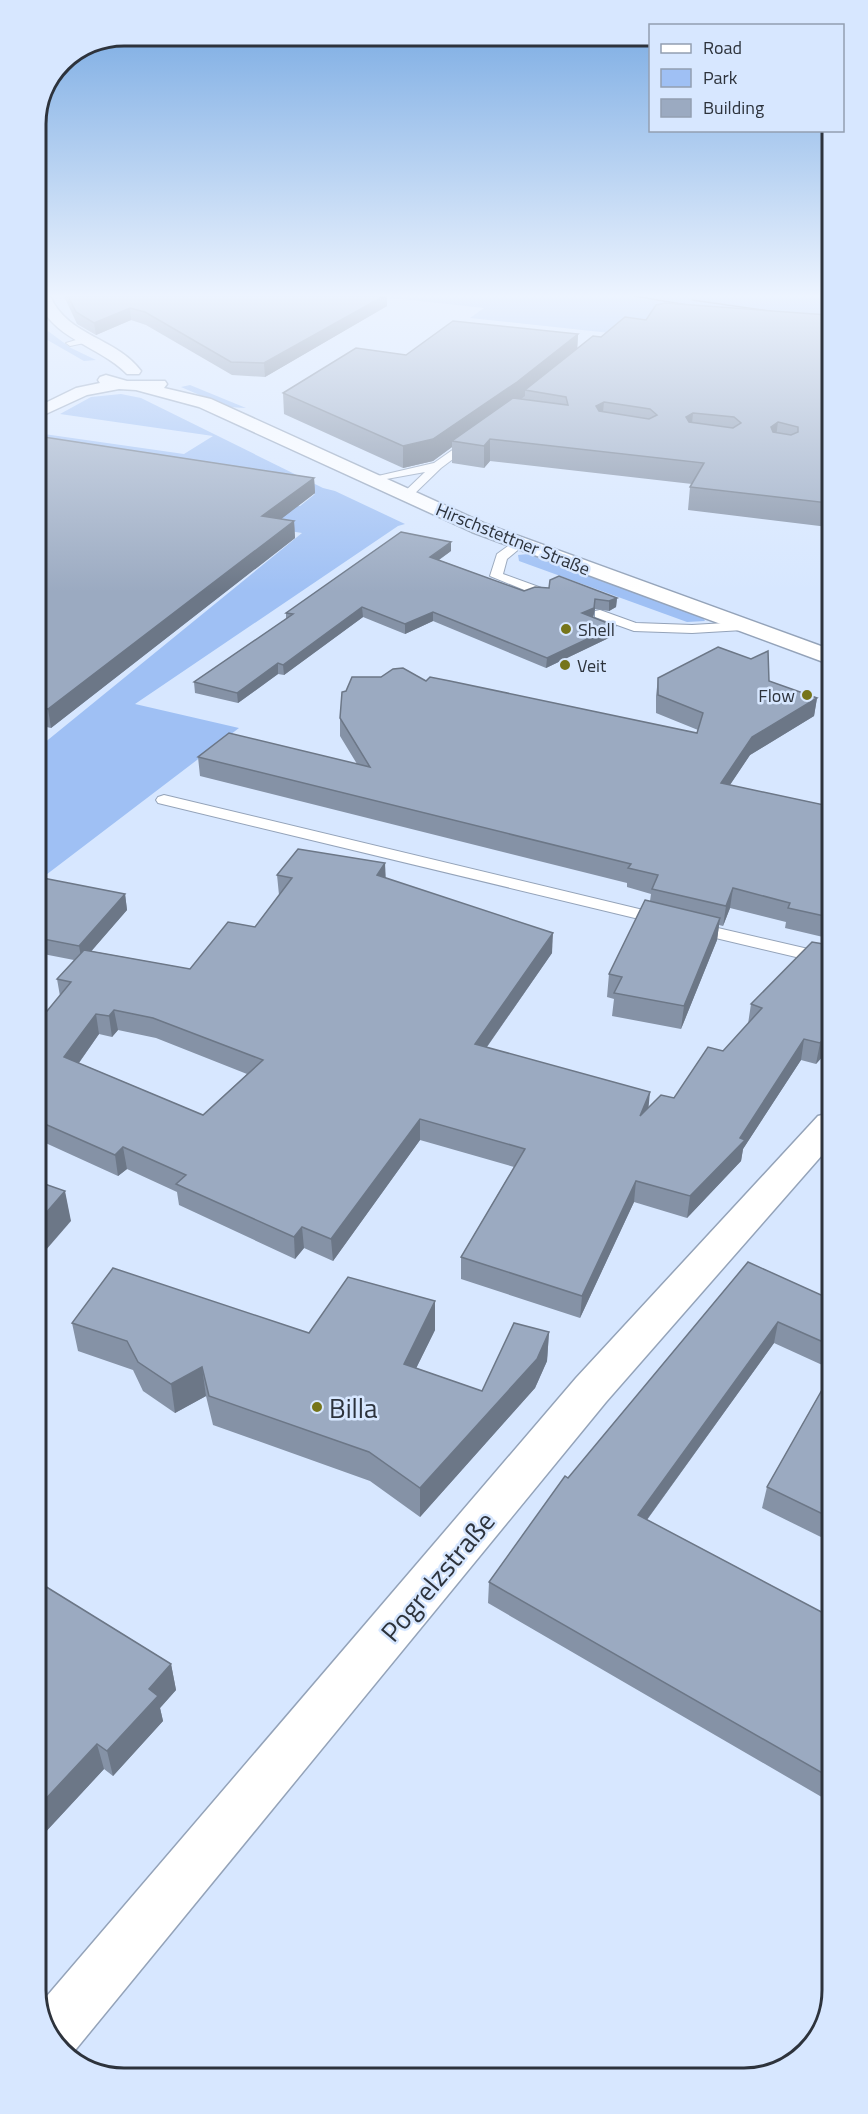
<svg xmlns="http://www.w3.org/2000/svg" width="868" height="2114" font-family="'Titillium Web',sans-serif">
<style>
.green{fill:#9fc0f4}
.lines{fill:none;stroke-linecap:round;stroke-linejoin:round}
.lane-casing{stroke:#94a3b9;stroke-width:2}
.street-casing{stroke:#94a3b9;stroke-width:3}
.secondary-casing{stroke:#94a3b9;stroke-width:3}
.lane{fill:#fff;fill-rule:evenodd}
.street{fill:#fff;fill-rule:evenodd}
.secondary{fill:#fff;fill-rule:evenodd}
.tram{stroke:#535b67;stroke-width:1.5}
.wall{fill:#8592a6;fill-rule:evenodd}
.shaded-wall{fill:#6c7787}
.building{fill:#9baac1;stroke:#6c7787;stroke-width:1.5;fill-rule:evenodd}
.poi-dot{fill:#76751a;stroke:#d7e7ff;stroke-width:2}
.labels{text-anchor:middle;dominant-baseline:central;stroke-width:5;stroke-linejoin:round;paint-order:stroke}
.far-street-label{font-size:18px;fill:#2d333c;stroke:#d7e7ff}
.far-poi-label{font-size:18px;fill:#2d333c;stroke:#d7e7ff;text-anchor:start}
.near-poi-label{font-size:27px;fill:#2d333c;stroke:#d7e7ff;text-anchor:start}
.near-street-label{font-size:27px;fill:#2d333c;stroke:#d7e7ff}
.rim{fill:none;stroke:#2d333c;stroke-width:3}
</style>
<rect width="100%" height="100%" fill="#d7e7ff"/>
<!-- green -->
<g class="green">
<path d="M 373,296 L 828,296 L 828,424 L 638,336 L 470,318 L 484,308 Z"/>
<path d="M 37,323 L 71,348 L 96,360 L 84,361 L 37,334 Z"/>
<path d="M 190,385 L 246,408 L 227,407 L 181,387 Z"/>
<path d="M 121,394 L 141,398 L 323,488 L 335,491 L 405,524 L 398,526 L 135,704 L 239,728 L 38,881 L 38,748 L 302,533 L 155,509 L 186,488 L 300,506 L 315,494 L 37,450 L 37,433 L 184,454 L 213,436 L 60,414 L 91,397 Z"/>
<path d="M 528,554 L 703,618 L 705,621 L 687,622 L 519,561 L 518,555 Z"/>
</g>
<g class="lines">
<!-- lane casing -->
<g class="lane-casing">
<g id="lane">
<path d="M 86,337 L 90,340 L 89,342 L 70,346 L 66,343 Z"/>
<path d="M 468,439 L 477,441 L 441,468 L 410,498 L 400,496 L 425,472 L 370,482 L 365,479 L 434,463 Z"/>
<path d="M 515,541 L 525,544 L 507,559 L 503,574 L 547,590 L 547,596 L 539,596 L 490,576 L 497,554 Z"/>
<path d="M 600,610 L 636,623 L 692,625 L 743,622 L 750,626 L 743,630 L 692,633 L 634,631 L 595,617 L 595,611 Z"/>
<path d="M 164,795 L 664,915 L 673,920 L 664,925 L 158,803 L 156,800 L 158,797 Z"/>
<path d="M 692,922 L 830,954 L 830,965 L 686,931 L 683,927 L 686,923 Z"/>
</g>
</g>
<!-- street casing -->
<g class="street-casing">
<path id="street" d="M 830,1113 L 830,1146 L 606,1402 L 72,2054 L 68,2056 L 41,2018 L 41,2003 L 576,1378 L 818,1116 Z"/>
</g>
<!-- secondary casing -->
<g class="secondary-casing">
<g id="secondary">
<path d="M 37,296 L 50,296 C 68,337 116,337 141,371 L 139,374 L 127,374 C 99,345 49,339 37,296 Z"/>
<path d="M 106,375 L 127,381 L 165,381 L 167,384 L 164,388 L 211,399 L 486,524 L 829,649 L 829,664 L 472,532 L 199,407 L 136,390 L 119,389 L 87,395 L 37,418 L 37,407 L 76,388 L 100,383 L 98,380 L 100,377 Z"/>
</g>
</g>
<!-- lane -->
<use href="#lane" class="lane"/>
<!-- street -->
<use href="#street" class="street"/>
<!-- secondary -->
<use href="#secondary" class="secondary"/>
<!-- tram -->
<g class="tram">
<path d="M 634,296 L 699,307"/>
<path d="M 692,300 L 790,314"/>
</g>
</g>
<!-- wall -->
<g class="wall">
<path d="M 64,296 L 387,296 L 387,306 L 265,377 L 232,375 L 146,325 L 131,320 L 96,335 L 77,324 Z"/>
<path d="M 828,315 L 828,527 L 688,510 L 690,487 L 692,484 L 490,461 L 484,468 L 452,463 L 452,447 L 433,461 L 403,468 L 284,414 L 283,393 L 406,355 L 578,334 L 577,349 L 601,337 L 646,320 Z"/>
<path d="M 37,436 L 314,478 L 315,493 L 281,519 L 294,521 L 295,538 L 51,728 L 38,725 Z"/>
<path d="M 451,551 L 439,560 L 524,591 L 617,598 L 616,607 L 609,611 L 595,609 L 593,617 L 615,626 L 615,635 L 546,668 L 433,621 L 405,634 L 363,617 L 284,675 L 278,674 L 238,703 L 195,693 L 194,682 L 286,619 L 286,613 Z"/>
<path d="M 658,678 L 769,681 L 817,698 L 814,716 L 750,755 L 730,785 L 829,806 L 830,1048 L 816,1064 L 801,1060 L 743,1149 L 741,1161 L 687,1218 L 634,1202 L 580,1318 L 461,1279 L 461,1257 L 514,1167 L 420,1140 L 333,1261 L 304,1248 L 295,1259 L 179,1205 L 177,1192 L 127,1169 L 118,1176 L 39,1140 L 38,1022 L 60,996 L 57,979 L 74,960 L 38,953 L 38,882 L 125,894 L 127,910 L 91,951 L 190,969 L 255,927 L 279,895 L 277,875 L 385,878 L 552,953 L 487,1047 L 648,1108 L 674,1098 L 723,1051 L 748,1024 L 751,1004 L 822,944 L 823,937 L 785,928 L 786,922 L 730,908 L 723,926 L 719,925 L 717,940 L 681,1029 L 612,1016 L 614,999 L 607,997 L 609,974 L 650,901 L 651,894 L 627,887 L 627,883 L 200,776 L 198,757 L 357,764 L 340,736 L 340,718 L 426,681 L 697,733 L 698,730 L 656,713 L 656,696 ZM 118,1030 L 156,1038 L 247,1074 L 203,1115 L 79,1063 L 99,1034 L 112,1037 Z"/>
<path d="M 825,725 L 829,726 L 829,777 L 827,774 L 822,743 Z"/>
<path d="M 748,1262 L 830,1299 L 831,1369 L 774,1343 L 647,1520 L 831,1617 L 832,1803 L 488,1603 L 489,1582 L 568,1478 Z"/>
<path d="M 72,1323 L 309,1333 L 435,1330 L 416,1368 L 482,1391 L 549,1332 L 547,1361 L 535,1388 L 420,1517 L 370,1481 L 213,1425 L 206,1396 L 175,1413 L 143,1391 L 133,1370 L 78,1351 Z"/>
<path d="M 831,1374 L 831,1542 L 762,1508 L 767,1487 Z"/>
<path d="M 40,1583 L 171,1664 L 176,1690 L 160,1708 L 163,1721 L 113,1776 L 104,1769 L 40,1838 Z"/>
</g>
<!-- shaded-wall -->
<g class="shaded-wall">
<path d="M 384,296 L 387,296 L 387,306 L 265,377 L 264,363 Z"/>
<path d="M 130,308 L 131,320 L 96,335 L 94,323 Z"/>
<path d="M 578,334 L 577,354 L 525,390 L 525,396 L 517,402 L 452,441 L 452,447 L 433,461 L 403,468 L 403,446 Z"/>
<path d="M 604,402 L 602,423 L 596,406 Z"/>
<path d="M 693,413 L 691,434 L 686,417 Z"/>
<path d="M 778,422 L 775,444 L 771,427 Z"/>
<path d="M 490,439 L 490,461 L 484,468 L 484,446 Z"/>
<path d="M 314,478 L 315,493 L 263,533 L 262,516 Z"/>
<path d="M 294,521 L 295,538 L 51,728 L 48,709 Z"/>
<path d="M 451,542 L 451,551 L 430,566 L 430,557 Z"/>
<path d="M 617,598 L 616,607 L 609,611 L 609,601 Z"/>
<path d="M 595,599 L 595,609 L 593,618 L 582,613 Z"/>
<path d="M 362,607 L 363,617 L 284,675 L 283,665 Z"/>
<path d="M 433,612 L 433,621 L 405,634 L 405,624 Z"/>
<path d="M 615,626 L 615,635 L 546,668 L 547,658 Z"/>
<path d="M 278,663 L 278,674 L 238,703 L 237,693 Z"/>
<path d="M 817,698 L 814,716 L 750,755 L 719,801 L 721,783 L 752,737 Z"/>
<path d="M 385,863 L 386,883 L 377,875 Z"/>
<path d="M 733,888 L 730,908 L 723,926 L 726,906 Z"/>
<path d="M 125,894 L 127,910 L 82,962 L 79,946 Z"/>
<path d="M 720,918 L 717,940 L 681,1029 L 684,1006 Z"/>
<path d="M 553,933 L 552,953 L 474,1065 L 475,1044 Z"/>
<path d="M 114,1010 L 118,1030 L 112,1037 L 109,1016 Z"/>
<path d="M 96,1014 L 99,1034 L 68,1078 L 64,1057 Z"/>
<path d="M 830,1032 L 830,1048 L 816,1064 L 820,1043 Z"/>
<path d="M 804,1039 L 801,1060 L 743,1149 L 741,1161 L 687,1218 L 690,1196 L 740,1138 Z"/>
<path d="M 650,1092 L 648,1113 L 640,1116 Z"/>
<path d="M 420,1119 L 420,1140 L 333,1261 L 331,1239 Z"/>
<path d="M 123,1147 L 127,1169 L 118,1176 L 115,1155 Z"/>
<path d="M 636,1181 L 634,1202 L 580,1318 L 582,1296 Z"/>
<path d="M 65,1191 L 71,1221 L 39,1258 L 39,1221 Z"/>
<path d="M 302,1227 L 304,1248 L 295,1259 L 294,1237 Z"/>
<path d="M 435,1301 L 435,1330 L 404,1393 L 404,1364 Z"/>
<path d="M 778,1322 L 774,1343 L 635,1536 L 638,1515 Z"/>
<path d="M 549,1332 L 547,1361 L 535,1388 L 420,1517 L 420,1488 Z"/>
<path d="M 202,1367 L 206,1396 L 175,1413 L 171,1384 Z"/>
<path d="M 171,1664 L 176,1690 L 160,1708 L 163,1721 L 113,1776 L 107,1751 L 149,1689 Z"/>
<path d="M 97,1744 L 104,1769 L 40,1838 L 40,1805 Z"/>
<path d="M 40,1847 L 43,1856 L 40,1858 Z"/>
</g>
<!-- building -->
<g class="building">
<path d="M 68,296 L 384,296 L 264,363 L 231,362 L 145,312 L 130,308 L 94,323 L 76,312 Z"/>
<path d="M 665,303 L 828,315 L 828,503 L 690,487 L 704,463 L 490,439 L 484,446 L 452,441 L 513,398 L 568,405 L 566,397 L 525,390 L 593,336 L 601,337 L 625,317 L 646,320 L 656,305 ZM 604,402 L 650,409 L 657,415 L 649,419 L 599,411 L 596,406 ZM 693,413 L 734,417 L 741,423 L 733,428 L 689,422 L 686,417 ZM 778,422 L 798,427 L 798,432 L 791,435 L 773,432 L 771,427 Z"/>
<path d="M 453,321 L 578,334 L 517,382 L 433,439 L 403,446 L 283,393 L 356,348 L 406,355 Z"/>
<path d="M 37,436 L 314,478 L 262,516 L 294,521 L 48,709 L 38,707 Z"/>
<path d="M 401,532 L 451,542 L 430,557 L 524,591 L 535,587 L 549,588 L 550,580 L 559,576 L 617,598 L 609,601 L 595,599 L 594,608 L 582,613 L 615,626 L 547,658 L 433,612 L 405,624 L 362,607 L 283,665 L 278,663 L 237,693 L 194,682 L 293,614 L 286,613 Z"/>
<path d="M 718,647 L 751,659 L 768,651 L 769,681 L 817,698 L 752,737 L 721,783 L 829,806 L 829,917 L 788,908 L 790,903 L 733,888 L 726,906 L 652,889 L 658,875 L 628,868 L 631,864 L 198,757 L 229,733 L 370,767 L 340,718 L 342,692 L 346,691 L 352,677 L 381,677 L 393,669 L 403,668 L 426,681 L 430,677 L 450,681 L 697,733 L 703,713 L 658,695 L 658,678 Z"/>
<path d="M 825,725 L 829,726 L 829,749 Z"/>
<path d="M 298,849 L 385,863 L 377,875 L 553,933 L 475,1044 L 650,1092 L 640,1116 L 661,1095 L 674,1098 L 708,1047 L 723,1051 L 762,1008 L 751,1004 L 812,942 L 829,945 L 830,1032 L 820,1043 L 804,1039 L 740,1138 L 745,1140 L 690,1196 L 636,1181 L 582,1296 L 461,1257 L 525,1149 L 420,1119 L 331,1239 L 302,1227 L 294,1237 L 176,1184 L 186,1175 L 123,1147 L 115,1155 L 38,1121 L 38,1022 L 71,982 L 57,979 L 84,950 L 190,969 L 228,922 L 255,927 L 292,878 L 277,875 ZM 114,1010 L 153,1018 L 263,1060 L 203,1115 L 64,1057 L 96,1014 L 109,1016 Z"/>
<path d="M 43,878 L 125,894 L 79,946 L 38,938 L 38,882 Z"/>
<path d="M 645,900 L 720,918 L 684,1006 L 614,993 L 622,977 L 609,974 Z"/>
<path d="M 829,924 L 829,931 L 824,929 Z"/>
<path d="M 39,1182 L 65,1191 L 39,1221 Z"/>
<path d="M 748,1262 L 830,1299 L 830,1345 L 778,1322 L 638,1515 L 831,1617 L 831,1778 L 489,1582 L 565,1476 L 568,1478 Z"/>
<path d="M 113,1268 L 309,1333 L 348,1277 L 435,1301 L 404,1364 L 482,1391 L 514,1323 L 549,1332 L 537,1359 L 420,1488 L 369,1452 L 209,1396 L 202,1367 L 171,1384 L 138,1362 L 127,1341 L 72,1323 Z"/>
<path d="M 831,1374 L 831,1518 L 767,1487 Z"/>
<path d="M 40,1583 L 171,1664 L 149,1689 L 158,1696 L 107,1751 L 97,1744 L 40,1805 Z"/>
</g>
<!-- sky -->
<linearGradient id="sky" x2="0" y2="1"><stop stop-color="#74a7e1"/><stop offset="0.5" stop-color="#edf4ff"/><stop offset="1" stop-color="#edf4ff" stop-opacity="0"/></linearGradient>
<rect width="868" height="592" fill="url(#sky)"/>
<!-- markers -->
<g class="poi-dot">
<circle cx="566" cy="629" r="6"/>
<circle cx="565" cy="665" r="6"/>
<circle cx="807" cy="695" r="6"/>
<circle cx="317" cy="1407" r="6"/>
</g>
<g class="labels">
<!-- far-street labels -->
<g class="far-street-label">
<text transform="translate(513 539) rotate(22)">Hirschstettner Straße</text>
</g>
<!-- far-poi labels -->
<g class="far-poi-label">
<text x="578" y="629">Shell</text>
<text x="577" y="665">Veit</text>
<text x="795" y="695" text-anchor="end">Flow</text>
</g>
<!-- near-poi labels -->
<g class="near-poi-label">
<text x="329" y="1407">Billa</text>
</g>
<!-- near-street labels -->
<g class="near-street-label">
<text transform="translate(437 1576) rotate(-50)">Pogrelzstraße</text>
</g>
</g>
<!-- crop -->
<path d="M0 0H868V2114H0ZM124 46H744A78 78 0 0 1 822 124V1990A78 78 0 0 1 744 2068H124A78 78 0 0 1 46 1990V124A78 78 0 0 1 124 46Z" fill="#d7e7ff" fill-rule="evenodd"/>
<path class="rim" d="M124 46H744A78 78 0 0 1 822 124V1990A78 78 0 0 1 744 2068H124A78 78 0 0 1 46 1990V124A78 78 0 0 1 124 46Z"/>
<!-- legend -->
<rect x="649" y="24" width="195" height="108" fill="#d7e7ff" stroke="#939fb1" stroke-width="1.5"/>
<rect x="661" y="44" width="30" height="9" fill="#ffffff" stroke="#939fb1" stroke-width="1.5"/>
<text x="703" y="54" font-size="18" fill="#2d333c">Road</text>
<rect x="661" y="69" width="30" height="18" fill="#9fc0f4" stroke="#939fb1" stroke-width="1.5"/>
<text x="703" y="84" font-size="18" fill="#2d333c">Park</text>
<rect x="661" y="99" width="30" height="18" fill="#9baac1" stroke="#939fb1" stroke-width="1.5"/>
<text x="703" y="114" font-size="18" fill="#2d333c">Building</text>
</svg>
